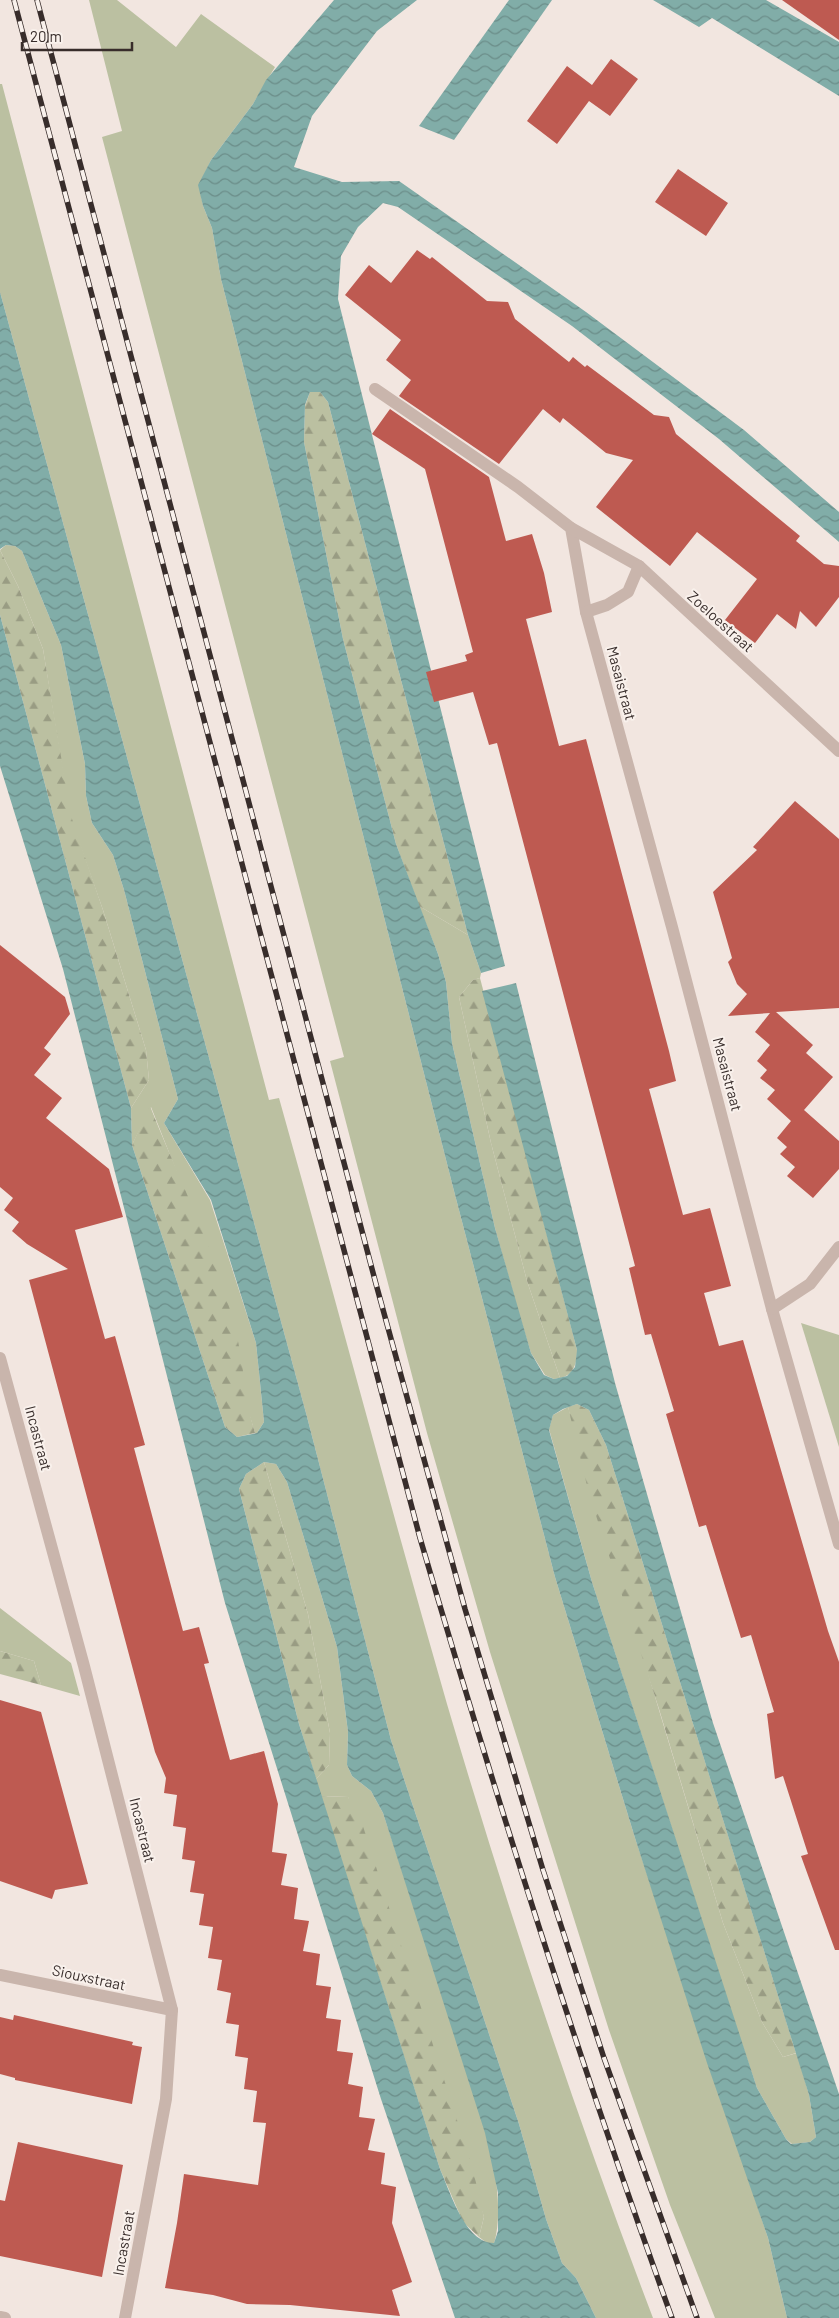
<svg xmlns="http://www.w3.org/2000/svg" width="839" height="2318" font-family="Barlow,sans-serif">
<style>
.grass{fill:#bbc0a1}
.forest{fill:url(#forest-firs)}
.water{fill:url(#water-waves);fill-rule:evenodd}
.building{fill:#be5a51}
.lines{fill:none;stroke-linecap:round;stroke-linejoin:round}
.minor{stroke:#c9b5ac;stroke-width:12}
.rail-casing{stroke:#382d2b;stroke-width:5.5}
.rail{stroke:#f9f1ec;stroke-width:4;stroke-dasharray:11;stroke-linecap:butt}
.labels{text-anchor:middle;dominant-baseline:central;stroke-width:4;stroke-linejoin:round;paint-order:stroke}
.street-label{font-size:15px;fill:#382d2b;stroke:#f9f1ec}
</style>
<defs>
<pattern id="forest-firs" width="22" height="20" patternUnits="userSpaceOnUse" patternTransform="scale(1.25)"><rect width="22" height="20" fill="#bbc0a1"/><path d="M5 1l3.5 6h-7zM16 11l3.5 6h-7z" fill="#999c83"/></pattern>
<pattern id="water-waves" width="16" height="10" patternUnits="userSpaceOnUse" patternTransform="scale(1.25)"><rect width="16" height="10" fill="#81ada8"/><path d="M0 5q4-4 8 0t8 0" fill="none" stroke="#6b8d89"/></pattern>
</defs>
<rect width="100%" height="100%" fill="#f2e6e0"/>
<!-- grass -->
<g class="grass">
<path d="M 89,0 L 117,0 L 176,47 L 201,14 L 275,67 L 253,104 L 211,160 L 199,185 L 203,206 L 212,228 L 221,279 L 454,1191 L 555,1577 L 635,1838 L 768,2238 L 787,2318 L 715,2318 L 670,2205 L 609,2030 L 490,1652 L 427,1433 L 330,1061 L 344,1057 L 102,137 L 122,131 Z"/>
<path d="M 0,84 L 2,84 L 269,1100 L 279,1098 C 336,1300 389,1503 447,1704 C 508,1911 576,2116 653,2318 L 596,2318 L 576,2278 L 562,2263 L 546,2219 L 519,2124 L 391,1740 L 306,1413 L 0,292 Z"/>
<path d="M 6,545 L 15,546 L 22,551 L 61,645 L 85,764 L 86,796 L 92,823 L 113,855 L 124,890 L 178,1099 L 164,1123 L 210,1200 L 256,1343 L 264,1422 L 257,1433 L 255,1433 L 176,1170 L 151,1107 L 132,1145 L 131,1108 L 149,1080 L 146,1050 L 103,910 L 70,816 L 43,649 L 18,586 L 0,550 Z"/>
<path d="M 419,906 L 468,935 L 481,973 L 480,978 L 473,980 L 459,997 L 491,1143 L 527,1281 L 560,1378 L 554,1379 L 545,1375 L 531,1353 L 517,1307 L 495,1228 L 452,1043 L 446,982 L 438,954 Z"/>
<path d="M 801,1323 L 839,1335 L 839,1447 Z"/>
<path d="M 568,1407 L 723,1923 L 762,2022 L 783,2057 L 797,2053 L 809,2095 L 816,2137 L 810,2142 L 792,2144 L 786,2139 L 757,2088 L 733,2017 L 592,1582 L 549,1429 L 553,1415 Z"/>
<path d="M 264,1462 L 276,1464 L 287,1482 L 337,1647 L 348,1732 L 347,1765 L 352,1776 L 371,1791 L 383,1813 C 407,1886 431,1958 453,2030 C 472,2090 511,2182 494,2244 L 487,2243 L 479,2237 L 484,2217 L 348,1797 L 321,1796 L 316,1779 L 329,1765 L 330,1733 L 308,1614 Z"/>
<path d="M 0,1608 L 71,1663 L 80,1696 L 41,1685 L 34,1661 L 0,1651 Z"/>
</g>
<!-- forest -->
<g class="forest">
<path d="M 310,392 L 320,392 L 328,402 L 468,935 L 419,906 L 396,844 L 343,639 L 304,442 L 305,406 Z"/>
<path d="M 0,550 L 18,586 L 43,649 L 71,816 L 103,910 L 146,1050 L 149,1080 L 131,1108 L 0,615 Z"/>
<path d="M 480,978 L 577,1350 C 577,1363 574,1375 560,1378 L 527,1281 L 491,1143 L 459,997 L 473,980 Z"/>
<path d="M 150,1106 C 179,1179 214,1249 234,1324 C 244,1360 244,1398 255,1433 L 237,1437 L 225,1427 L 132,1145 Z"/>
<path d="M 577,1404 L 589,1410 L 606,1445 L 796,2053 L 783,2057 L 762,2022 L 723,1923 L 659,1709 L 589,1494 L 568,1407 Z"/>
<path d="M 264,1462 L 308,1614 L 330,1733 L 329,1765 L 316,1779 L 299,1724 L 239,1489 L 246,1474 Z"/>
<path d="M 0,1651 L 34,1661 L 41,1685 L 0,1674 Z"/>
<path d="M 321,1796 L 348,1797 L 361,1820 L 473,2170 L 484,2217 L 479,2237 L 463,2222 L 440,2169 Z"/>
</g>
<!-- water -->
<g class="water">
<path d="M 334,0 L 417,0 L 377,31 L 312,116 L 294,167 L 342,182 L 399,181 L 586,312 L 744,430 L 839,512 L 839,542 L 719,439 L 572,326 L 398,207 L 383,203 L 358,227 L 341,256 L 338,299 L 505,966 L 481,973 L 468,935 L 328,402 L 320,392 L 310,392 L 305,405 L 304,442 L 343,639 L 396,844 L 438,954 L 446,982 L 452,1043 L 495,1228 L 531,1353 L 544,1375 L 554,1379 L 567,1376 L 575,1367 L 577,1350 L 482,991 L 516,983 L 615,1383 L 713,1723 L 839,2094 L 839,2318 L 787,2318 L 768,2238 L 707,2063 L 635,1838 L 555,1577 L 454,1191 L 221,279 L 212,228 L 203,206 L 198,185 L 211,160 L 253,104 L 266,80 ZM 577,1404 L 589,1410 L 606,1445 L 809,2095 L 816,2137 L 810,2142 L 791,2144 L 786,2139 L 757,2088 L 592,1582 L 549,1430 L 553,1415 L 563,1409 Z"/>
<path d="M 509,0 L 552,0 L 454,140 L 419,126 Z"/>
<path d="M 653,0 L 766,0 L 839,42 L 839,96 L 712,18 L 699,27 Z"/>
<path d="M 0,292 L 306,1413 L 391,1740 L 519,2124 L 546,2219 L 562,2263 L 576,2278 L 596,2318 L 455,2318 L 381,2099 L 225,1603 L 63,969 L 0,766 L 0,615 L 131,1108 L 132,1145 L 225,1427 L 237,1437 L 257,1433 L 264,1422 L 256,1343 L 211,1200 L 164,1123 L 178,1099 L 124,890 L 113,855 L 92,823 L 86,796 L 85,764 L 61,645 L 22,551 L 15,546 L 6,545 L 0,549 ZM 264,1462 L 276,1464 L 287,1482 L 337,1647 L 348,1732 L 347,1765 L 352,1776 L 371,1791 L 383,1813 L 485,2133 L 498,2193 L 498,2231 L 494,2243 C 465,2243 450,2191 440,2169 L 299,1724 L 239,1489 L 246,1474 Z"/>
</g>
<!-- building -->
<g class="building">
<path d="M 782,0 L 839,0 L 839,40 Z"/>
<path d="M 611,59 L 638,79 L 610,116 L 589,101 L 557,144 L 527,121 L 567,66 L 592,85 Z"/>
<path d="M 678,169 L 728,203 L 706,236 L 655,202 Z"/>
<path d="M 417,250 L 430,259 L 432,257 L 487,301 L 508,302 L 515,319 L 569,362 L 573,357 L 585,367 L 587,365 L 654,415 L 669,417 L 676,434 L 800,536 L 796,541 L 824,564 L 839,566 L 839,597 L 816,627 L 800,611 L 796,629 L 777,614 L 755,643 L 725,620 L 757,579 L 697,532 L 670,566 L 596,507 L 633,460 L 606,453 L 563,418 L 560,423 L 543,409 L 499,464 L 399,396 L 411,380 L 386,360 L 401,340 L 345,295 L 369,265 L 391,283 Z"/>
<path d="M 390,409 L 489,477 L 506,541 L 532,534 L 544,573 L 552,612 L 526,619 L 559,746 L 586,739 L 669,1051 L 676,1081 L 649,1089 L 683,1215 L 710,1208 L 731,1286 L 704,1293 L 719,1346 L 743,1340 L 828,1631 L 839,1662 L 839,1950 L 835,1950 L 801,1856 L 808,1854 L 783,1776 L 775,1779 L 767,1714 L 774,1712 L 751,1635 L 741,1638 L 706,1525 L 699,1527 L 666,1414 L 674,1411 L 651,1334 L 645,1335 L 629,1268 L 635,1266 L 628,1239 L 497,743 L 489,745 L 473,692 L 434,702 L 426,672 L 467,661 L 465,655 L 473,652 L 425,469 L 372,434 Z"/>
<path d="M 795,801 L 839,839 L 839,1008 L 776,1012 L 813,1045 L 806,1053 L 833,1077 L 804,1110 L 839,1141 L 839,1169 L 813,1198 L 787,1176 L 795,1167 L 780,1154 L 787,1147 L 777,1138 L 791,1121 L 767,1099 L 775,1090 L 760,1078 L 767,1070 L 757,1061 L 770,1045 L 755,1032 L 770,1013 L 728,1016 L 747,994 L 737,984 L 728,962 L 732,958 L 713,892 L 757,850 L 753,847 Z"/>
<path d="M 0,945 L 65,997 L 70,1014 L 44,1048 L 51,1054 L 34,1075 L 62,1098 L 46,1118 L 109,1169 L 123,1217 L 75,1230 L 105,1339 L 115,1336 L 145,1445 L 134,1448 L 183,1631 L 199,1627 L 209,1663 L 204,1664 L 230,1760 L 264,1751 L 278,1804 L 272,1852 L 287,1854 L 281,1885 L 298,1888 L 294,1919 L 309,1921 L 303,1951 L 320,1954 L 316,1985 L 331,1987 L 326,2018 L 341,2020 L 337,2051 L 353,2053 L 348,2084 L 363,2087 L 359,2117 L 375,2119 L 368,2150 L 385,2153 L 381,2184 L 396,2187 L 392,2223 L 412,2282 L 392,2290 L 400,2316 L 290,2305 L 247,2304 L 213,2295 L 165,2288 L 177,2223 L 184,2174 L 258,2185 L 266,2123 L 253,2122 L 257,2091 L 244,2089 L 248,2058 L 235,2056 L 239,2025 L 226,2023 L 231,1993 L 217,1990 L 222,1960 L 208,1958 L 213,1927 L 199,1925 L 204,1894 L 190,1892 L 195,1861 L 182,1859 L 186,1828 L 173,1826 L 177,1795 L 164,1793 L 166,1778 L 155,1752 L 29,1280 L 68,1269 L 27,1244 L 12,1231 L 19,1222 L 4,1210 L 13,1198 L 0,1187 Z"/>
<path d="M 0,1700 L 41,1712 L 88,1884 L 55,1890 L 52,1899 L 0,1881 Z"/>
<path d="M 14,2015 L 133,2042 L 132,2045 L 142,2047 L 132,2104 L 15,2080 L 15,2078 L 0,2074 L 0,2017 L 13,2020 Z"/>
<path d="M 18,2142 L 123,2165 L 102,2277 L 0,2256 L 0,2200 L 5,2201 Z"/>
</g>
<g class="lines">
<!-- minor -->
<g class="minor">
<path d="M 375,389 L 518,487 L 571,528 L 586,612 L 672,927 L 772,1309 L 839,1544"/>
<path d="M 571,528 L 639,566 L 839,751"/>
<path d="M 586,612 L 607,605 L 628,592 L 639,566"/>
<path d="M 772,1309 L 810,1284 L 839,1247"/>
<path d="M 0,1358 L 84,1666 L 172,2010 L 166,2099 L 125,2318"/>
<path d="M 0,1975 L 172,2010"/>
<path d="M 0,2317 L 5,2318"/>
</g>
<!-- rail casing -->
<g class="rail-casing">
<g id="rail">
<path d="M 14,0 L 420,1538 C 497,1801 579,2061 672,2318"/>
<path d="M 37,0 L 376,1284 L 465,1609 L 543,1870 L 604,2058 L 697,2318"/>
</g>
</g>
<!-- rail -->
<use href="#rail" class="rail"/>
</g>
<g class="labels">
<!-- street labels -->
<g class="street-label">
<text transform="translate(721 621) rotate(42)">Zoeloestraat</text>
<text transform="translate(622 683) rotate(75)">Masaistraat</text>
<text transform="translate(728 1074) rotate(75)">Masaistraat</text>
<text transform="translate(39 1438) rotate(75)">Incastraat</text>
<text transform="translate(143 1830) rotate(76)">Incastraat</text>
<text transform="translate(89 1977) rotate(12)">Siouxstraat</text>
<text transform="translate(123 2243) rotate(-80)">Incastraat</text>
</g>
</g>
<!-- scale -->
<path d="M22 42v8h110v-8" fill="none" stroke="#382d2b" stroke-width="2.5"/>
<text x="30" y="42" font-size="15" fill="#382d2b" stroke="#f9f1ec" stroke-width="4" paint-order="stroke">20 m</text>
</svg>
